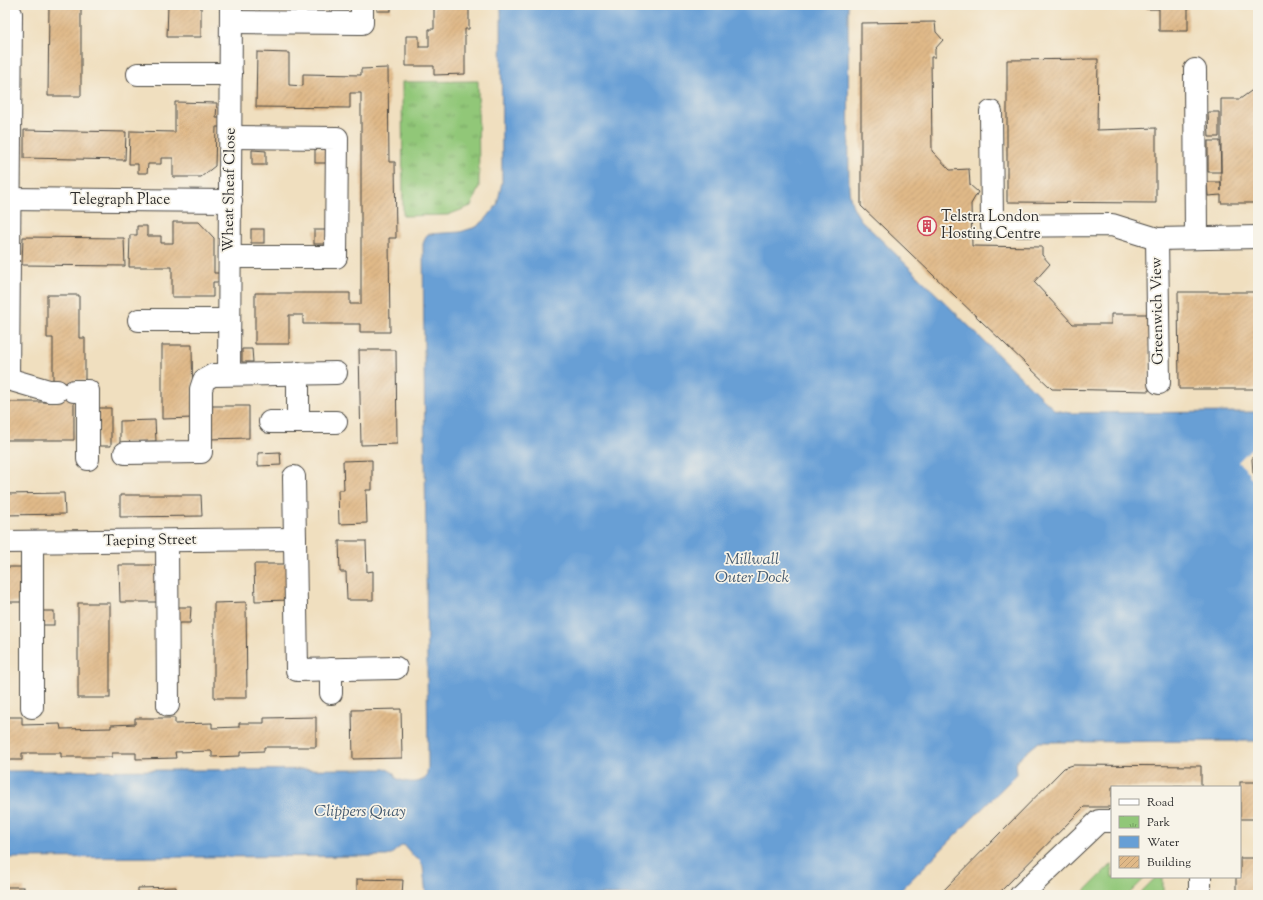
<svg xmlns="http://www.w3.org/2000/svg" width="1263" height="900" font-family="'Sorts Mill Goudy',serif">
<style>
.grass{fill:#91c778;stroke:#5e7952}
.park{fill:url(#park-tufts);stroke:#5e7952}
.water{fill:#679fd5;stroke:#496580}
.pier{fill:#f0dfbf}
.building{fill:url(#building-hatch)}
.lines{fill:none;stroke-linecap:round;stroke-linejoin:round}
.minor-casing{stroke:#494641;stroke-width:24}
.minor{stroke:#fff;stroke-width:22}
.labels{text-anchor:middle;dominant-baseline:central;stroke-width:3.5;stroke-linejoin:round;paint-order:stroke}
.street-label{font-size:15px;fill:#2b2b2b;stroke:#f7f3e8}
.poi-label{font-size:15px;fill:#2b2b2b;stroke:#f7f3e8;text-anchor:start}
.water-label{font-size:16px;font-style:italic;fill:#43596f;stroke:#f7f3e8}
</style>
<defs>
<pattern id="park-tufts" width="24" height="20" patternUnits="userSpaceOnUse"><rect width="24" height="20" fill="#91c778"/><path d="M3 7l-1-3M5 7V3M7 7l1-3M15 17l-1-3M17 17v-4M19 17l1-3" fill="none" stroke="#77a263"/></pattern>
<pattern id="building-hatch" width="6" height="6" patternUnits="userSpaceOnUse"><rect width="6" height="6" fill="#e0b988"/><path d="M-1 1l2-2M0 6l6-6M5 7l2-2" fill="none" stroke="#c09f76"/></pattern>
</defs>
<rect width="100%" height="100%" fill="#f7f3e8"/>
<filter id="ink" filterUnits="userSpaceOnUse"><feTurbulence type="fractalNoise" baseFrequency=".025" numOctaves="2"/><feDisplacementMap in="SourceGraphic" scale="8" xChannelSelector="R" yChannelSelector="G"/><feConvolveMatrix kernelMatrix="1 2 1 2 8 2 1 2 1" color-interpolation-filters="sRGB"/></filter>
<filter id="wash" filterUnits="userSpaceOnUse"><feTurbulence type="fractalNoise" baseFrequency=".012" numOctaves="4" result="noise"/><feDisplacementMap in="SourceGraphic" scale="16" xChannelSelector="R" yChannelSelector="G"/><feGaussianBlur stdDeviation="0.9" result="paint"/><feColorMatrix in="noise" values="0 0 0 0 0 0 0 0 0 0 0 0 0 0 0 0 0 1.4 0 .05"/><feComposite in="paint" operator="in"/></filter>
<g filter="url(#wash)">
<rect width="100%" height="100%" fill="#f0dfbf"/>
<!-- grass -->
<g class="grass">
<path d="M 1112,864 L 1112,877 L 1146,877 L 1128,895 L 1081,895 Z"/>
<path d="M 1156,877 L 1163,877 L 1163,895 L 1142,895 L 1142,891 Z"/>
</g>
<!-- park -->
<path class="park" d="M 478,81 L 479,187 L 471,206 L 448,215 L 403,216 L 402,82 Z"/>
<!-- water -->
<path class="water" d="M 501,5 L 848,5 L 849,188 C 850,202 853,208 861,220 L 1044,400 L 1055,410 L 1070,413 L 1258,412 L 1258,741 L 1039,742 L 1016,761 L 1017,774 L 896,895 L 426,895 L 423,867 L 421,862 L 418,859 L 414,857 L 404,845 C 396,848 394,854 387,856 L 5,858 L 5,771 L 370,769 L 387,769 L 394,773 L 396,778 C 403,782 418,785 425,778 C 427,776 427,771 428,768 L 423,244 L 426,236 L 428,234 L 460,232 L 476,227 L 485,220 L 497,205 L 502,182 Z"/>
<!-- pier -->
<path class="pier" d="M 1258,441 L 1258,485 L 1249,476 L 1250,473 L 1238,462 Z"/>
<g id="blocks">
<!-- building -->
<g class="building">
<path d="M 49,5 L 81,5 L 81,96 L 48,96 Z"/>
<path d="M 168,5 L 201,5 L 201,37 L 167,37 Z"/>
<rect x="377" y="5" width="14" height="6"/>
<path d="M 434,5 L 469,5 L 469,29 L 465,29 L 465,74 L 434,75 L 434,66 L 406,66 L 406,36 L 419,36 L 419,47 L 429,47 L 429,29 L 434,29 Z"/>
<path d="M 1146,5 L 1188,5 L 1188,31 L 1159,31 L 1159,9 L 1146,9 Z"/>
<path d="M 935,22 L 936,32 L 943,40 L 935,49 L 935,57 L 931,57 L 932,151 L 950,170 L 969,169 L 970,185 L 978,192 L 971,204 L 972,246 L 1042,247 L 1042,255 L 1050,264 L 1034,282 L 1073,324 L 1111,324 L 1111,314 L 1149,314 L 1149,391 L 1052,389 L 861,206 L 861,23 Z"/>
<path d="M 257,52 L 289,53 L 289,85 L 303,86 L 303,74 L 361,75 L 361,69 L 388,68 L 389,162 L 395,162 L 396,238 L 389,238 L 390,332 L 360,332 L 360,324 L 303,324 L 303,315 L 289,315 L 289,344 L 255,344 L 255,293 L 350,293 L 350,304 L 361,304 L 361,93 L 350,93 L 350,108 L 256,107 Z"/>
<path d="M 1098,59 L 1097,130 L 1156,128 L 1156,203 L 1007,202 L 1007,60 Z"/>
<path d="M 1258,86 L 1258,203 L 1221,203 L 1221,195 L 1208,196 L 1207,182 L 1221,182 L 1221,191 L 1221,99 L 1240,99 Z"/>
<path d="M 175,102 L 217,103 L 216,118 L 223,118 L 222,127 L 216,127 L 215,166 L 201,177 L 173,177 L 173,158 L 161,158 L 161,164 L 148,164 L 147,173 L 138,173 L 138,164 L 129,164 L 130,131 L 175,132 Z"/>
<path d="M 1208,112 L 1219,112 L 1219,137 L 1209,137 Z"/>
<path d="M 24,130 L 126,132 L 125,160 L 24,158 Z"/>
<path d="M 1208,141 L 1220,141 L 1221,172 L 1208,172 Z"/>
<rect x="315" y="149" width="13" height="14"/>
<path d="M 252,150 L 266,151 L 266,165 L 252,165 Z"/>
<path d="M 173,222 L 199,222 L 214,238 L 214,273 L 220,273 L 220,282 L 213,282 L 213,297 L 172,297 L 172,267 L 129,267 L 130,235 L 137,235 L 137,226 L 147,226 L 147,236 L 161,236 L 161,243 L 173,243 Z"/>
<rect x="251" y="229" width="13" height="14"/>
<rect x="314" y="230" width="13" height="14"/>
<path d="M 23,237 L 124,238 L 125,266 L 22,265 Z"/>
<path d="M 1178,292 L 1258,292 L 1258,389 L 1179,389 Z"/>
<path d="M 47,295 L 79,295 L 79,338 L 85,338 L 85,380 L 74,380 L 74,440 L 5,440 L 5,402 L 57,402 L 57,380 L 53,380 L 53,338 L 47,338 Z"/>
<path d="M 162,345 L 192,345 L 193,418 L 162,419 Z"/>
<path d="M 242,349 L 252,349 L 253,362 L 242,362 Z"/>
<path d="M 359,350 L 396,350 L 397,444 L 361,445 Z"/>
<path d="M 207,406 L 249,406 L 249,438 L 207,439 Z"/>
<path d="M 98,408 L 111,408 L 111,446 L 99,446 Z"/>
<path d="M 155,420 L 156,441 L 120,442 L 120,421 Z"/>
<path d="M 1258,450 L 1258,478 L 1253,473 L 1252,459 Z"/>
<path d="M 280,452 L 281,465 L 258,466 L 258,453 Z"/>
<path d="M 372,460 L 372,490 L 366,490 L 367,523 L 339,524 L 338,490 L 344,490 L 343,461 Z"/>
<path d="M 64,493 L 65,514 L 5,515 L 5,494 Z"/>
<path d="M 120,495 L 201,495 L 202,516 L 120,517 Z"/>
<path d="M 339,541 L 366,541 L 367,572 L 373,571 L 373,600 L 347,600 L 346,572 L 340,572 Z"/>
<path d="M 254,564 L 288,564 L 289,600 L 255,601 Z"/>
<path d="M 119,565 L 157,565 L 158,602 L 120,602 Z"/>
<rect x="5" y="567" width="16" height="35"/>
<path d="M 246,602 L 247,698 L 214,698 L 214,603 Z"/>
<rect x="78" y="603" width="32" height="95"/>
<path d="M 177,607 L 191,607 L 190,623 L 177,623 Z"/>
<rect x="42" y="611" width="12" height="14"/>
<path d="M 401,709 L 402,758 L 353,759 L 352,710 Z"/>
<path d="M 5,717 L 22,717 L 22,725 L 60,724 L 61,729 L 111,728 L 111,725 L 135,724 L 135,718 L 175,718 L 175,724 L 212,723 L 212,728 L 239,727 L 239,723 L 264,723 L 264,718 L 316,717 L 316,747 L 264,747 L 264,751 L 240,752 L 240,756 L 212,757 L 212,751 L 175,752 L 176,758 L 136,759 L 136,753 L 112,753 L 112,757 L 61,757 L 61,753 L 22,753 L 22,760 L 5,760 Z"/>
<path d="M 1073,765 L 1201,766 L 1201,787 L 1112,787 L 1112,807 L 1084,807 L 997,895 L 939,895 L 1064,768 Z"/>
<rect x="1240" y="782" width="18" height="37"/>
<path d="M 1240,858 L 1258,858 L 1258,895 L 1236,895 L 1236,877 L 1240,877 Z"/>
<path d="M 357,879 L 403,880 L 402,895 L 357,895 Z"/>
<rect x="5" y="887" width="19" height="8"/>
<path d="M 176,887 L 176,895 L 138,895 L 138,888 Z"/>
</g>
</g>
</g>
<g filter="url(#ink)">
<use href="#blocks" fill-opacity="0" stroke="#494641" stroke-width="1"/>
<g class="lines">
<!-- minor casing -->
<g class="minor-casing">
<g id="minor">
<path d="M 231,22 L 362,23 L 362,5"/>
<path d="M 1195,70 L 1196,238"/>
<path d="M 138,74 L 231,74"/>
<path d="M 991,112 L 992,226 L 1112,225 L 1157,239 L 1258,237"/>
<path d="M 5,199 L 231,201"/>
<path d="M 1157,239 L 1159,383"/>
<path d="M 230,257 L 336,257 L 337,138 L 231,137"/>
<path d="M 139,320 L 229,320"/>
<path d="M 229,374 L 231,5"/>
<path d="M 8,379 L 11,14"/>
<path d="M 5,380 L 8,379 L 49,391 L 57,391"/>
<path d="M 74,391 L 88,391 L 88,459"/>
<path d="M 270,422 L 336,422"/>
<path d="M 298,422 L 298,373"/>
<path d="M 125,453 L 201,452 L 201,389 L 204,380 L 213,375 L 336,373"/>
<path d="M 294,477 L 297,670 L 396,668"/>
<path d="M 167,541 L 168,705"/>
<path d="M 5,542 L 295,539"/>
<path d="M 32,542 L 32,707"/>
<path d="M 331,693 L 331,669"/>
<path d="M 1200,877 L 1200,895"/>
<path d="M 1021,895 L 1099,821 L 1112,821"/>
</g>
</g>
<!-- minor -->
<use href="#minor" class="minor"/>
</g>
</g>
<!-- icons -->
<defs>
<g id="building-ring" transform="scale(1)"><circle r="9.5" fill="#f7f3e8" stroke="#d1495b" stroke-width="1.5"/><path d="M-4-6H4V6H1V3H-1V6H-4ZM-2.5-4.3h1.7v1.8h-1.7ZM.8-4.3h1.7v1.8H.8ZM-2.5-1h1.7V.8h-1.7ZM.8-1h1.7V.8H.8Z" fill="#d1495b"/></g>
</defs>
<g fill-rule="evenodd">
<use href="#building-ring" x="927" y="226"/>
</g>
<g class="labels">
<!-- street labels -->
<g class="street-label">
<text transform="translate(230 190) rotate(-89)">Wheat Sheaf Close</text>
<text x="120" y="200">Telegraph Place</text>
<text transform="translate(1158 311) rotate(-91)">Greenwich View</text>
<text transform="translate(150 541) rotate(-1)">Taeping Street</text>
</g>
<!-- poi labels -->
<g class="poi-label">
<text x="941" y="217">Telstra London<tspan x="941" dy="17">Hosting Centre</tspan></text>
</g>
<!-- water labels -->
<g class="water-label">
<text x="752" y="560">Millwall<tspan x="752" dy="18">Outer Dock</tspan></text>
<text x="360" y="812">Clippers Quay</text>
</g>
</g>
<!-- margin -->
<rect width="1263" height="900" fill="none" stroke="#f7f3e8" stroke-width="20"/>
<!-- legend -->
<rect x="1111" y="786" width="130" height="92" fill="#f7f3e8" stroke="#a5a39c"/>
<rect x="1119" y="799" width="20" height="6" fill="#ffffff" stroke="#a5a39c"/>
<text x="1147" y="806" font-size="12" fill="#2b2b2b">Road</text>
<rect x="1119" y="816" width="20" height="12" fill="url(#park-tufts)" stroke="#a5a39c"/>
<text x="1147" y="826" font-size="12" fill="#2b2b2b">Park</text>
<rect x="1119" y="836" width="20" height="12" fill="#679fd5" stroke="#a5a39c"/>
<text x="1147" y="846" font-size="12" fill="#2b2b2b">Water</text>
<rect x="1119" y="856" width="20" height="12" fill="url(#building-hatch)" stroke="#a5a39c"/>
<text x="1147" y="866" font-size="12" fill="#2b2b2b">Building</text>
</svg>
